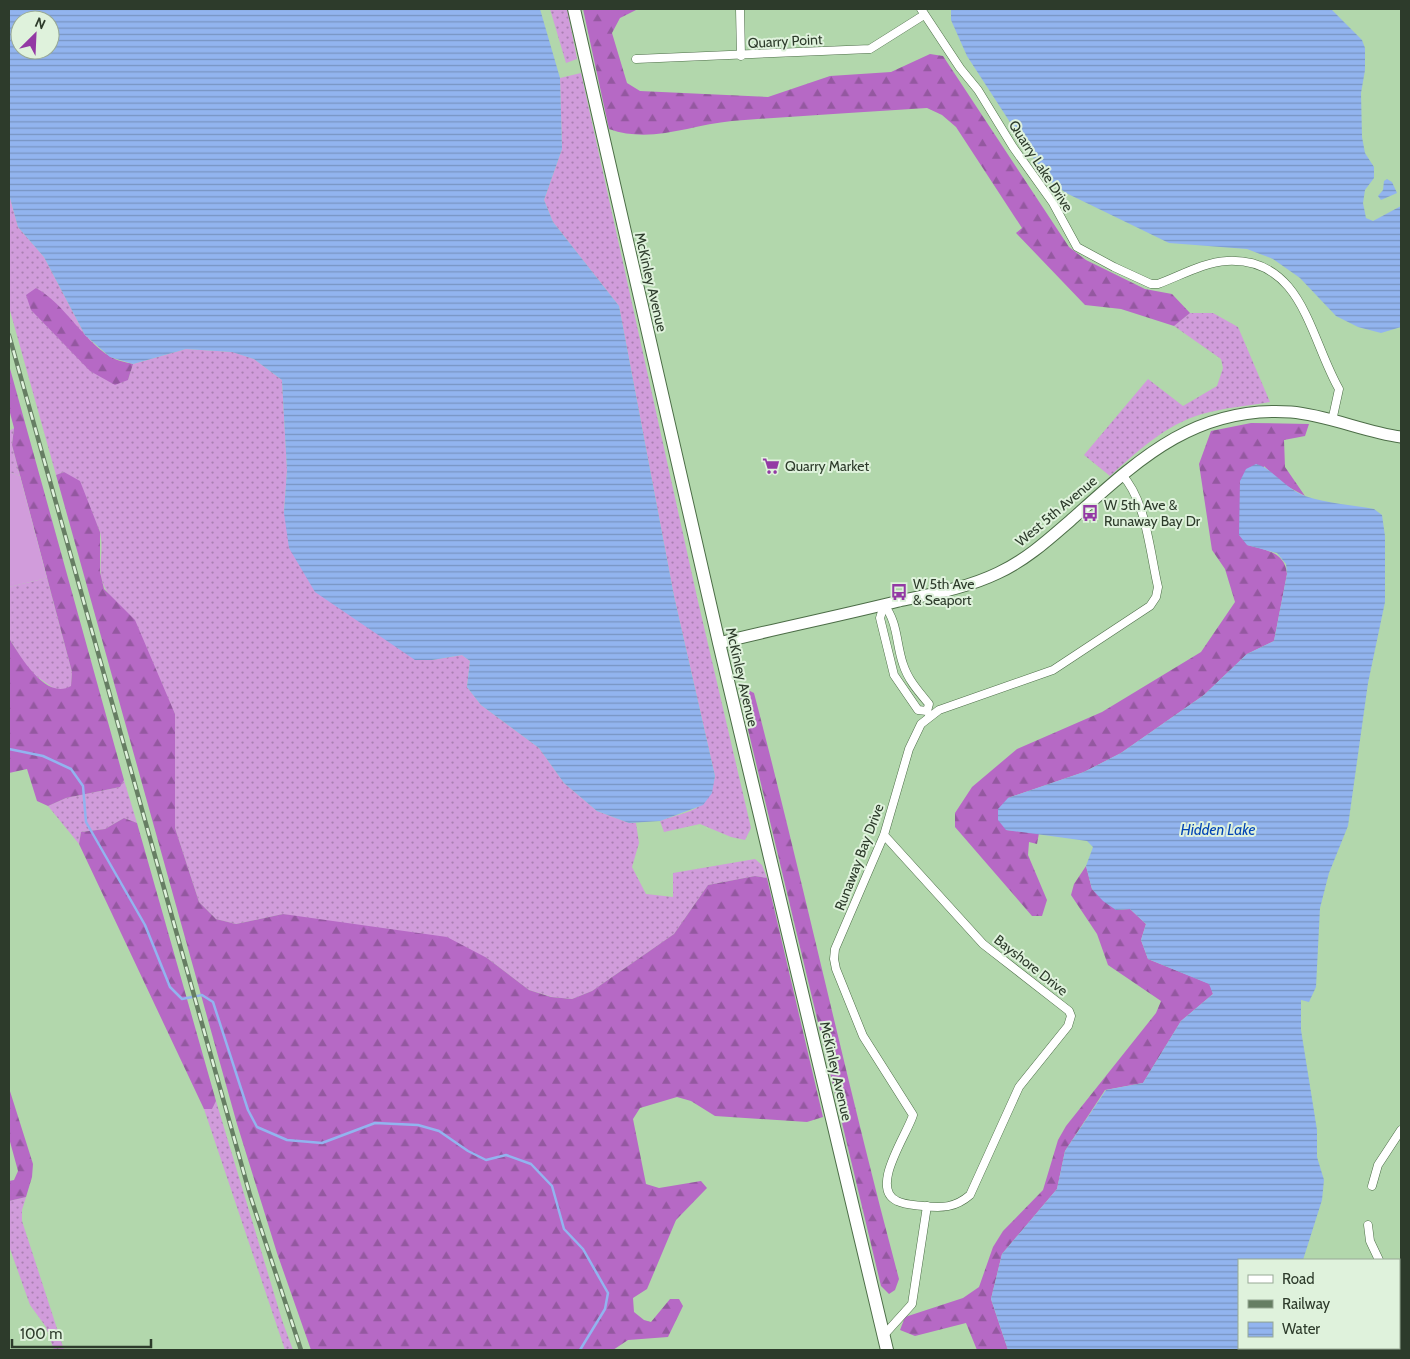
<svg xmlns="http://www.w3.org/2000/svg" width="1410" height="1359" font-family="Cabin,sans-serif">
<style>
.grass{fill:url(#grass-dots)}
.forest{fill:url(#forest-firs)}
.garden{fill:#d19cdb}
.water{fill:url(#water-rules);fill-rule:evenodd}
.lines{fill:none;stroke-linecap:round;stroke-linejoin:round}
.stream{stroke:#92b4ef;stroke-width:2.5}
.minor-casing{stroke:#4c6d47;stroke-width:9}
.secondary-casing{stroke:#4c6d47;stroke-width:13}
.primary-casing{stroke:#4c6d47;stroke-width:14}
.minor{stroke:#fff;stroke-width:8}
.secondary{stroke:#fff;stroke-width:11}
.primary{stroke:#fff;stroke-width:12}
.rail-casing{stroke:#667e63;stroke-width:4.5}
.rail{stroke:#dff2dc;stroke-width:2.5;stroke-dasharray:8;stroke-linecap:butt}
.labels{text-anchor:middle;dominant-baseline:central;stroke-width:4;stroke-linejoin:round;paint-order:stroke}
.street-label{font-size:14px;fill:#2d3b2b;stroke:#dff2dc}
.poi-label{font-size:14px;fill:#2d3b2b;stroke:#dff2dc;text-anchor:start}
.water-label{font-size:15px;font-style:italic;fill:#0345b4;stroke:#dff2dc}
</style>
<defs>
<pattern id="grass-dots" width="8" height="8" patternUnits="userSpaceOnUse" patternTransform="scale(1.25)"><rect width="8" height="8" fill="#d19cdb"/><path d="M2 2h.1M6 6h.1" fill="none" stroke="#aa80b2" stroke-width="1.8" stroke-linecap="round"/></pattern>
<pattern id="forest-firs" width="22" height="20" patternUnits="userSpaceOnUse" patternTransform="scale(1.25)"><rect width="22" height="20" fill="#b669c5"/><path d="M5 1l3.5 6h-7zM16 11l3.5 6h-7z" fill="#9458a0"/></pattern>
<pattern id="water-rules" width="6" height="5" patternUnits="userSpaceOnUse" patternTransform="scale(1.25)"><rect width="6" height="5" fill="#92b4ef"/><path d="M0 2.5h6" fill="none" stroke="#7894c2"/></pattern>
</defs>
<rect width="100%" height="100%" fill="#b2d7ac"/>
<!-- grass -->
<g class="grass">
<path d="M 550,9 L 567,9 L 577,59 L 566,63 Z"/>
<path d="M 581,73 L 697,597 L 751,828 L 745,840 L 731,837 L 700,824 L 664,832 L 660,821 C 690,810 709,812 715,776 L 674,596 L 619,306 L 553,222 L 544,200 L 562,149 L 560,78 Z"/>
<path d="M 9,194 L 18,227 L 44,257 L 85,335 L 47,294 L 128,380 L 133,364 L 186,349 L 233,352 L 254,359 L 282,380 L 287,470 L 284,513 L 432,660 L 462,655 L 470,661 L 467,687 L 481,705 L 539,748 L 564,783 L 597,811 L 629,823 L 636,823 L 639,843 L 632,867 L 646,894 L 673,897 L 673,873 L 755,859 L 762,865 L 767,878 L 755,876 L 708,885 L 674,934 L 592,991 L 572,999 L 552,997 L 529,990 L 487,958 L 283,914 L 236,924 L 216,919 L 199,902 L 175,828 L 175,714 L 113,599 C 91,575 106,559 100,532 C 98,522 71,483 64,472 L 56,475 L 9,307 Z"/>
<path d="M 1190,313 L 1213,313 L 1238,327 L 1270,402 C 1247,406 1223,408 1202,414 C 1165,425 1138,451 1110,476 L 1084,455 L 1148,379 L 1183,406 L 1217,386 L 1223,368 L 1221,359 L 1174,326 Z"/>
<path d="M 14,428 L 12,445 L 20,476 L 9,472 L 9,431 Z"/>
<path d="M 47,578 L 72,672 L 71,686 L 65,690 L 56,690 L 29,671 L 9,638 L 9,587 Z"/>
<path d="M 124,780 L 137,823 L 124,818 L 105,829 L 81,832 L 79,844 L 48,806 L 66,798 L 120,787 Z"/>
<path d="M 216,1101 L 282,1320 L 293,1350 L 285,1350 L 204,1109 L 212,1109 Z"/>
<path d="M 26,1197 L 22,1210 L 22,1221 L 64,1350 L 54,1350 L 46,1327 L 30,1305 L 9,1246 L 9,1201 Z"/>
</g>
<!-- forest -->
<g class="forest">
<path d="M 583,9 L 638,9 L 620,18 L 612,33 L 627,83 L 640,91 L 768,97 L 830,76 L 891,72 L 930,54 L 943,56 L 1069,247 L 1086,260 L 1145,289 L 1172,294 L 1190,313 L 1174,326 L 1121,309 L 1085,305 L 1016,233 L 1022,228 L 956,127 L 942,115 L 927,108 C 862,112 797,116 732,121 C 690,125 651,144 609,129 Z"/>
<path d="M 36,288 C 65,304 83,341 111,357 C 117,361 126,362 133,364 L 128,380 L 115,385 L 90,371 L 31,310 L 26,295 Z"/>
<path d="M 9,365 L 124,780 L 120,787 L 66,798 L 48,806 L 37,801 L 27,769 L 9,773 L 9,638 C 20,656 46,701 71,686 L 72,672 L 12,445 L 14,428 L 9,409 Z"/>
<path d="M 1251,423 L 1309,424 L 1305,436 L 1284,440 L 1285,467 L 1305,496 L 1283,484 L 1264,466 L 1247,545 C 1266,550 1285,552 1287,574 L 1274,641 L 1247,654 L 1204,695 L 1121,753 L 1084,772 L 1008,798 L 1006,830 L 1039,833 L 1037,844 L 1029,842 L 1028,855 L 1047,900 L 1042,916 L 1032,916 L 955,827 L 955,813 L 972,787 L 1017,749 L 1102,712 L 1201,652 L 1235,602 L 1225,569 L 1212,550 L 1199,464 L 1211,431 Z"/>
<path d="M 64,472 L 80,481 L 100,532 L 100,572 L 104,589 L 135,620 L 175,714 L 175,828 L 199,902 L 216,919 L 236,924 L 283,914 L 447,937 L 487,958 L 529,990 L 551,997 L 572,999 L 592,991 L 674,934 L 708,885 L 755,876 L 767,878 L 823,1117 L 807,1122 L 715,1116 L 691,1101 L 677,1097 L 640,1108 L 633,1119 L 646,1184 L 659,1188 L 701,1181 L 707,1188 L 676,1220 L 647,1289 L 633,1298 L 634,1312 L 644,1320 L 651,1322 L 670,1299 L 679,1299 L 683,1306 L 668,1337 L 628,1340 L 613,1350 L 311,1350 L 277,1253 L 237,1124 L 56,475 Z"/>
<path d="M 746,689 L 754,693 C 805,888 847,1085 899,1279 L 895,1290 L 889,1294 L 881,1286 L 740,696 Z"/>
<path d="M 124,818 L 137,823 L 216,1101 L 212,1109 L 204,1109 L 79,844 L 81,832 L 105,829 Z"/>
<path d="M 1086,866 L 1092,889 L 1116,910 L 1130,909 L 1146,924 L 1141,940 L 1148,959 L 1210,984 L 1213,994 L 1181,1021 L 1143,1083 L 1105,1090 L 1065,1151 L 1057,1189 L 1002,1254 L 991,1299 L 1008,1350 L 977,1350 L 966,1323 L 915,1336 L 900,1330 L 905,1317 L 963,1298 L 979,1287 L 993,1247 L 1003,1231 L 1043,1190 L 1058,1140 L 1066,1126 L 1156,1013 L 1161,1001 L 1108,965 L 1097,934 L 1071,895 L 1074,884 Z"/>
<path d="M 9,1088 L 33,1164 L 32,1177 L 26,1197 L 9,1201 L 9,1181 L 14,1180 L 18,1171 L 9,1138 Z"/>
</g>
<!-- garden -->
<path class="garden" d="M 9,472 L 20,476 L 47,578 L 9,587 Z"/>
<!-- water -->
<g class="water">
<path d="M 9,9 L 540,9 L 560,78 L 562,149 L 544,200 L 553,222 L 619,306 L 674,596 L 715,776 L 712,793 L 703,805 L 660,821 L 629,823 L 597,811 L 564,783 L 539,748 L 481,705 L 467,687 L 470,661 L 462,655 L 432,660 L 415,660 L 315,592 L 289,548 L 284,513 L 287,470 L 282,380 L 254,359 L 232,352 L 186,349 L 133,364 L 110,357 L 85,335 L 44,257 L 18,227 L 9,194 ZM 20,20 L 50,20 L 50,50 L 20,50 Z"/>
<path d="M 951,9 L 1331,9 L 1362,40 L 1365,48 L 1365,70 L 1361,93 L 1362,137 L 1365,153 L 1374,167 L 1374,178 L 1365,190 L 1363,203 L 1366,218 L 1373,221 L 1401,206 L 1401,327 L 1381,333 L 1358,327 L 1336,316 L 1300,278 L 1273,259 L 1247,249 L 1169,243 L 1066,193 L 1047,179 L 967,56 L 951,20 Z"/>
<path d="M 1387,179 L 1392,182 L 1397,193 L 1381,200 L 1378,196 L 1383,190 L 1384,181 Z"/>
<path d="M 1256,464 C 1271,467 1285,489 1305,496 C 1326,503 1352,505 1374,509 L 1382,515 L 1385,536 L 1385,602 L 1368,683 L 1348,826 L 1329,873 L 1320,908 L 1316,987 L 1309,1002 L 1301,1000 L 1301,1030 L 1317,1130 L 1317,1157 L 1324,1180 L 1322,1200 L 1303,1260 L 1239,1260 L 1239,1348 L 1329,1348 L 1328,1350 L 1008,1350 L 991,1299 L 1002,1254 L 1057,1189 L 1065,1151 L 1106,1090 L 1143,1083 L 1181,1021 L 1213,994 L 1209,984 L 1148,959 L 1141,940 L 1146,924 L 1130,909 L 1116,910 L 1103,901 L 1092,889 L 1086,866 L 1093,847 L 1087,841 L 1006,830 L 998,820 L 998,809 L 1008,798 L 1084,772 L 1121,753 L 1204,695 L 1247,654 L 1274,641 L 1287,574 L 1286,564 L 1277,553 L 1247,545 L 1239,535 L 1240,481 L 1246,469 Z"/>
</g>
<g class="lines">
<!-- stream -->
<path class="stream" d="M 9,749 L 43,756 L 71,769 L 83,786 L 86,822 L 145,925 L 170,987 L 182,999 L 202,995 L 213,1002 L 248,1110 L 257,1127 L 287,1140 L 322,1143 L 375,1123 L 418,1125 L 439,1131 L 468,1151 L 486,1160 L 506,1155 L 531,1164 L 552,1186 L 564,1229 L 583,1249 L 608,1293 L 605,1309 L 580,1350"/>
<!-- minor casing -->
<g class="minor-casing">
<g id="minor">
<path d="M 740,9 L 741,56"/>
<path d="M 921,9 L 960,68 L 978,90 L 1013,147 L 1053,203 L 1077,247 L 1114,267 L 1151,284 L 1158,284 C 1180,276 1204,262 1227,261 C 1303,257 1310,339 1339,389 L 1332,421"/>
<path d="M 636,59 L 870,49 L 924,15"/>
<path d="M 884,605 L 880,618 L 894,675 L 918,710 L 927,711 L 930,716"/>
<path d="M 884,605 C 898,622 896,644 903,664 C 908,680 919,692 929,704 L 927,711"/>
<path d="M 884,835 L 983,944 L 1069,1011 L 1071,1016 L 1068,1026 L 1019,1087 L 970,1195 C 955,1208 942,1208 923,1206 C 915,1205 905,1205 897,1201 C 869,1188 907,1135 913,1115 L 863,1036 L 836,969 L 834,959 L 835,949 L 884,835 L 909,749 L 921,724 L 939,710 L 1053,670 L 1150,606 L 1156,597 L 1158,587 C 1150,553 1146,500 1122,475"/>
<path d="M 1372,1186 L 1378,1165 L 1401,1130"/>
<path d="M 1368,1225 L 1370,1241 L 1379,1260"/>
<path d="M 884,1335 L 912,1304 L 927,1206"/>
<path d="M 1387,1350 L 1387,1348"/>
</g>
</g>
<!-- secondary casing -->
<g class="secondary-casing">
<path id="secondary" d="M 719,643 C 779,628 839,616 899,601 C 932,594 967,588 998,573 C 1026,560 1048,540 1071,520 C 1137,461 1194,405 1291,412 C 1328,415 1364,432 1401,437"/>
</g>
<!-- primary casing -->
<g class="primary-casing">
<path id="primary" d="M 574,9 L 719,643 L 887,1350"/>
</g>
<!-- minor -->
<use href="#minor" class="minor"/>
<!-- secondary -->
<use href="#secondary" class="secondary"/>
<!-- primary -->
<use href="#primary" class="primary"/>
<!-- rail casing -->
<g class="rail-casing">
<path id="rail" d="M 9,335 L 250,1195 L 301,1350"/>
</g>
<!-- rail -->
<use href="#rail" class="rail"/>
</g>
<!-- icons -->
<defs>
<g id="supermarket-bare" transform="scale(1.35)"><path d="M-6-5.5h2.5l.6 2H6L4.5 2H-2.5L-4.4-4H-6ZM-1.5 3.2a1.3 1.3 0 1 0 .1 0ZM3 3.2a1.3 1.3 0 1 0 .1 0Z" fill="#9339a4" stroke="#dff2dc" stroke-width="2.5" paint-order="stroke"/></g>
<g id="bus-bare" transform="scale(1.35)"><path d="M-5-6H5V4H4V6H2V4H-2V6H-4V4H-5ZM-3.5-4V0h7V-4ZM-3.5 1.2v1.5H-2V1.2ZM2 1.2v1.5H3.5V1.2Z" fill="#9339a4" stroke="#dff2dc" stroke-width="2.5" paint-order="stroke"/></g>
</defs>
<g fill-rule="evenodd">
<use href="#supermarket-bare" x="771" y="466"/>
<use href="#bus-bare" x="1090" y="513"/>
<use href="#bus-bare" x="899" y="592"/>
</g>
<g class="labels">
<!-- street labels -->
<g class="street-label">
<text transform="translate(785 41) rotate(-3)">Quarry Point</text>
<text transform="translate(1041 166) rotate(57)">Quarry Lake Drive</text>
<text transform="translate(651 282) rotate(77)">McKinley Avenue</text>
<text transform="translate(1056 511) rotate(-40)">West 5th Avenue</text>
<text transform="translate(742 677) rotate(77)">McKinley Avenue</text>
<text transform="translate(859 857) rotate(-69)">Runaway Bay Drive</text>
<text transform="translate(1031 965) rotate(38)">Bayshore Drive</text>
<text transform="translate(836 1071) rotate(77)">McKinley Avenue</text>
</g>
<!-- poi labels -->
<g class="poi-label">
<text x="785" y="466">Quarry Market</text>
<text x="1104" y="505">W 5th Ave &amp;<tspan x="1104" dy="16">Runaway Bay Dr</tspan></text>
<text x="913" y="584">W 5th Ave<tspan x="913" dy="16">&amp; Seaport</tspan></text>
</g>
<!-- water labels -->
<g class="water-label">
<text x="1218" y="830">Hidden Lake</text>
</g>
</g>
<!-- border -->
<rect width="1410" height="1359" fill="none" stroke="#2d3b2b" stroke-width="20"/>
<!-- legend -->
<rect x="1238" y="1259" width="162" height="90" fill="#dff2dc" stroke="#98a995"/>
<rect x="1248" y="1275" width="25" height="8" fill="#ffffff" stroke="#98a995"/>
<text x="1282" y="1284" font-size="15" fill="#2d3b2b">Road</text>
<rect x="1248" y="1300" width="25" height="8" fill="#667e63" stroke="#98a995"/>
<text x="1282" y="1309" font-size="15" fill="#2d3b2b">Railway</text>
<rect x="1248" y="1322" width="25" height="15" fill="url(#water-rules)" stroke="#98a995"/>
<text x="1282" y="1334" font-size="15" fill="#2d3b2b">Water</text>
<!-- north arrow -->
<g transform="translate(35 35) rotate(24)"><circle r="24" fill="#dff2dc" stroke="#98a995"/>
<path d="M0-4L9 19L0 12L-9 19Z" fill="#9339a4"/>
<text y="-8" font-size="14" font-weight="bold" text-anchor="middle" fill="#2d3b2b">N</text>
</g>
<!-- scale -->
<path d="M12 1339v8h139v-8" fill="none" stroke="#2d3b2b" stroke-width="2.5"/>
<text x="20" y="1339" font-size="15" fill="#2d3b2b" stroke="#dff2dc" stroke-width="4" paint-order="stroke">100 m</text>
</svg>
